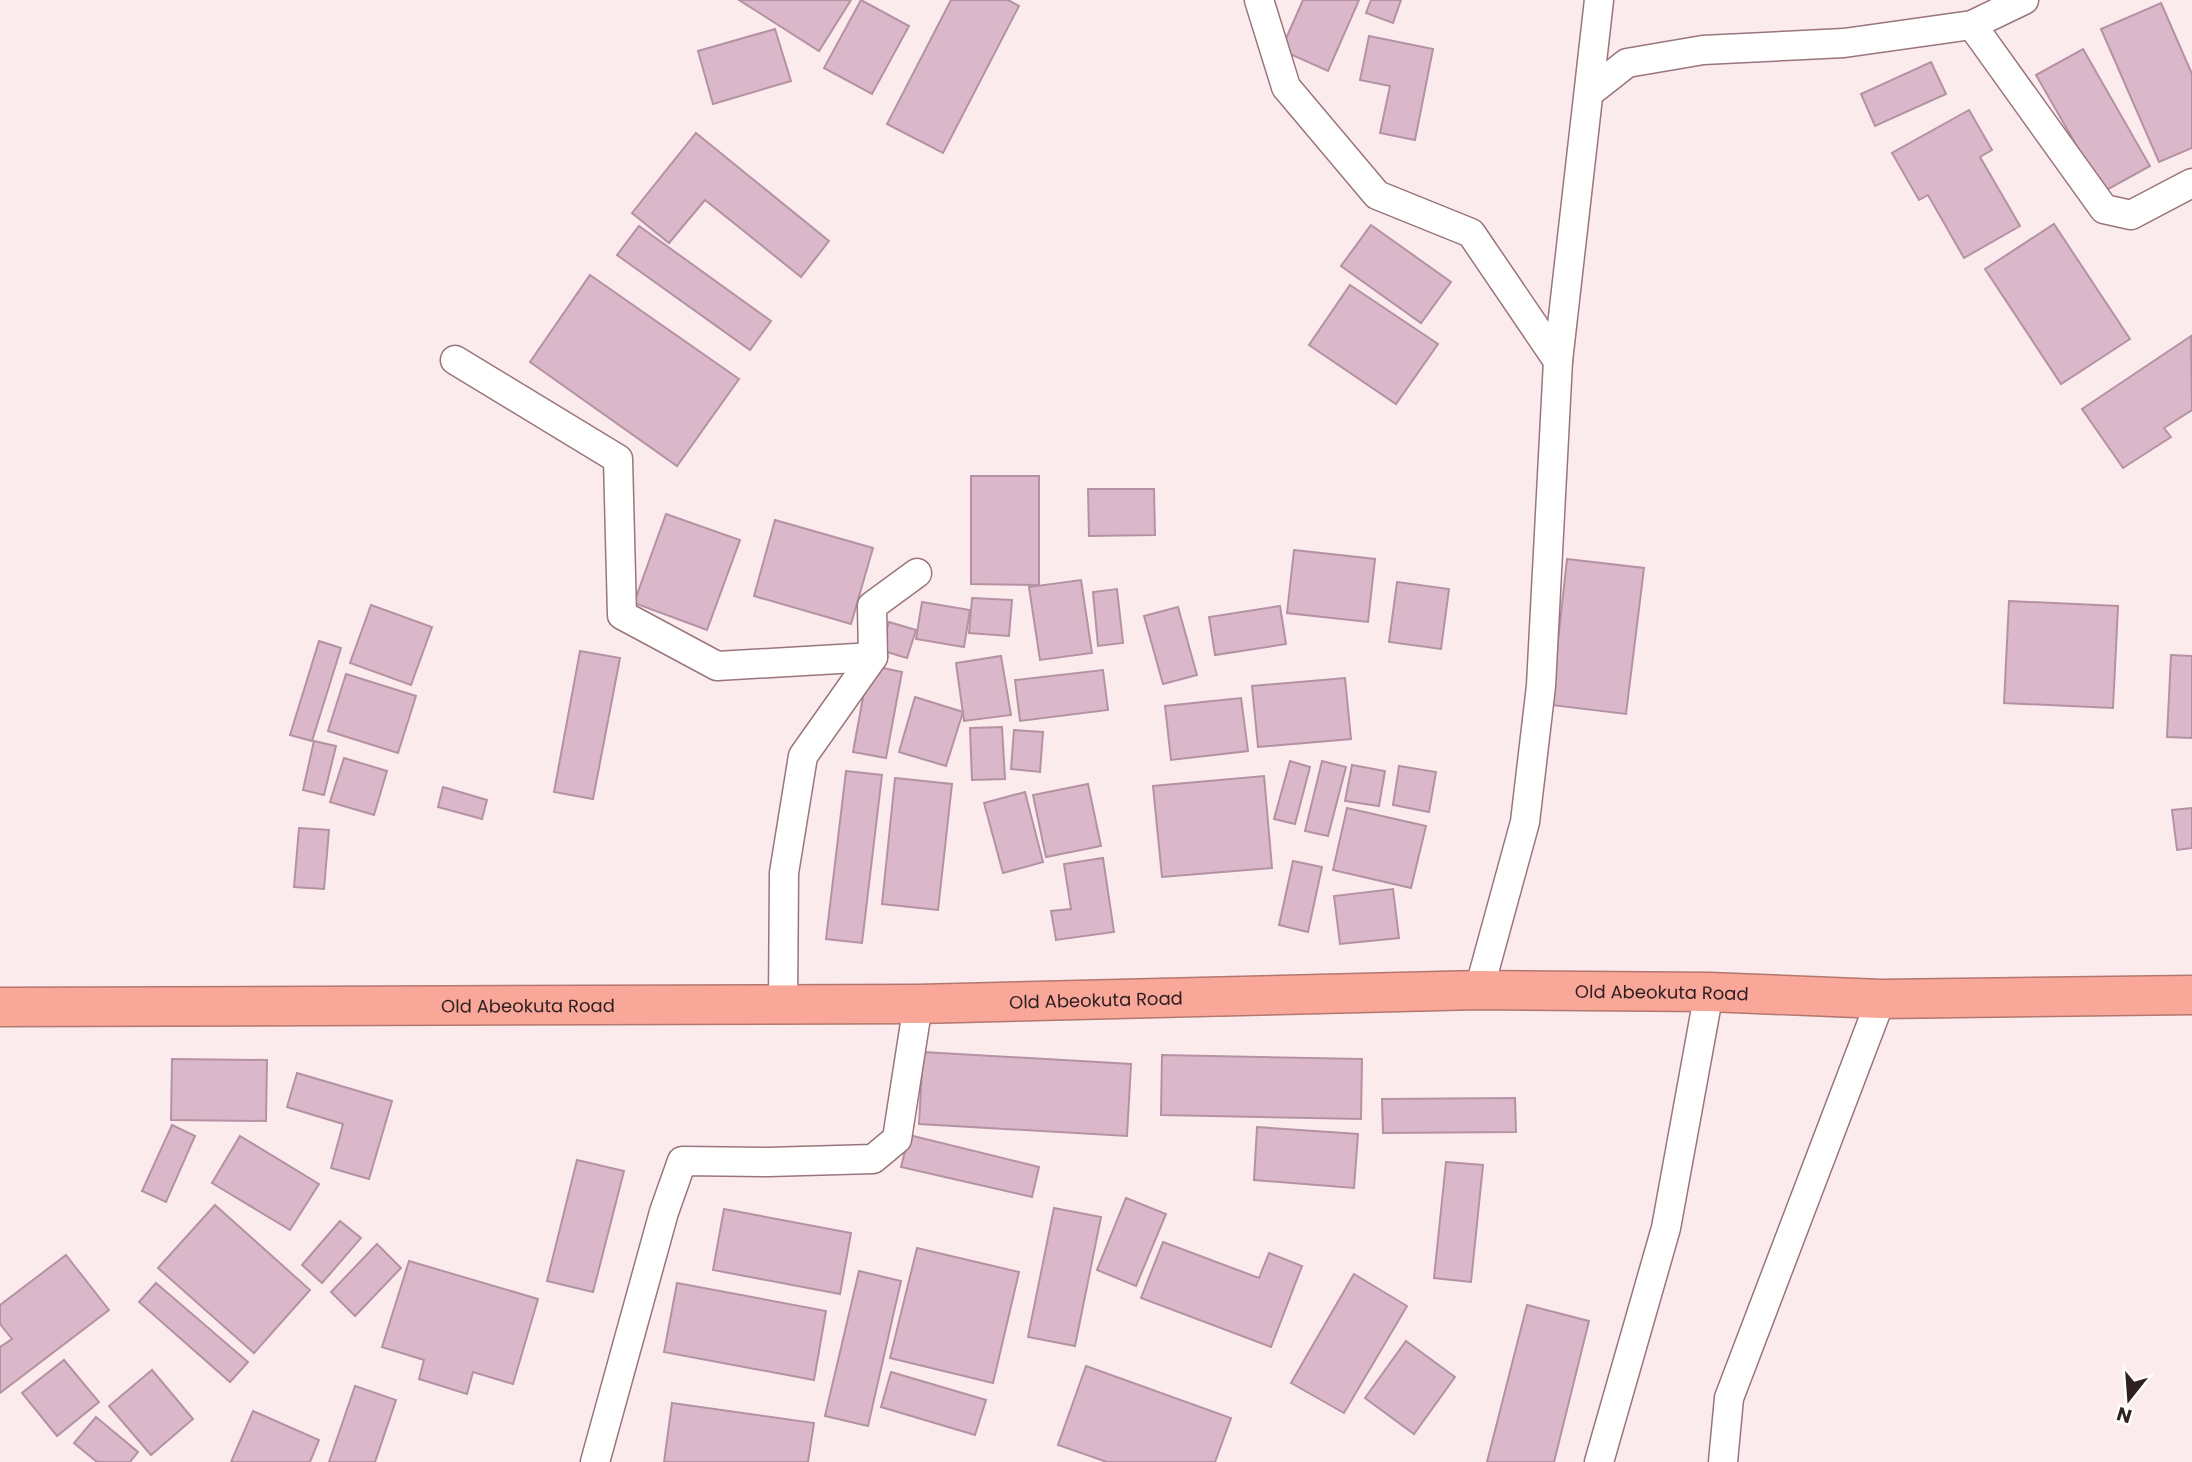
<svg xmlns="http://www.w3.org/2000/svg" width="2192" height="1462" font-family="Poppins,sans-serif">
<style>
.building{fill:#dbb8c9;stroke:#b492a3;stroke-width:2}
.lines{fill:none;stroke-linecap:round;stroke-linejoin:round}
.street-casing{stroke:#9a757b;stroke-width:31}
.highway-casing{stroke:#b2776f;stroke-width:41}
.street{stroke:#fff;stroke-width:28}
.highway{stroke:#f9a799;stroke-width:38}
.labels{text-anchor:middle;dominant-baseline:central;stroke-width:5;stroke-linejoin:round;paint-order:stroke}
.street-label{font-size:18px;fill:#2e1f21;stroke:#fdfdfd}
</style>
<rect width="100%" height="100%" fill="#fcebed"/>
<!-- building -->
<g class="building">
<path d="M 739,0 L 851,0 L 819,51 Z"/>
<path d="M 861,0 L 909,26 L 872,94 L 824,68 Z"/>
<path d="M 951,0 L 1008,0 L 1019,6 L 943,153 L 887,124 Z"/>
<path d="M 1303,0 L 1359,0 L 1328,71 L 1281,50 Z"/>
<path d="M 1371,0 L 1401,0 L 1393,23 L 1366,13 Z"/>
<path d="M 2161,3 L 2192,74 L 2192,148 L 2159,162 L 2101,29 Z"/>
<path d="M 775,29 L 791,81 L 713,104 L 698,51 Z"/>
<path d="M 1369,36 L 1433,49 L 1415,140 L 1380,133 L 1390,86 L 1360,80 Z"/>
<path d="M 2083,49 L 2150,166 L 2103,192 L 2036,75 Z"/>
<path d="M 1931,62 L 1946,94 L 1875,126 L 1861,94 Z"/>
<path d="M 1969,110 L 1992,150 L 1980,157 L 2020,226 L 1964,258 L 1928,195 L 1919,200 L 1892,153 Z"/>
<path d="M 696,133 L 829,241 L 801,277 L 705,200 L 669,243 L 632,213 Z"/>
<path d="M 2054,224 L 2130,339 L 2061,384 L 1985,269 Z"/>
<path d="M 1371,225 L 1451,282 L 1421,323 L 1341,266 Z"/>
<path d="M 639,226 L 771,321 L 750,350 L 617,255 Z"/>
<path d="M 590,275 L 739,379 L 677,466 L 530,362 Z"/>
<path d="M 1350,285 L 1438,344 L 1396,404 L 1309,345 Z"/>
<path d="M 2191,336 L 2192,410 L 2164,428 L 2171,437 L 2123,468 L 2082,409 Z"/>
<path d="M 971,476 L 1039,476 L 1039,585 L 971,584 Z"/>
<path d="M 1088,489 L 1154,489 L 1155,535 L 1089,536 Z"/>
<path d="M 666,514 L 740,540 L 707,630 L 634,603 Z"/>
<path d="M 775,520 L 873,548 L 851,624 L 754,596 Z"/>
<path d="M 1294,550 L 1375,559 L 1368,622 L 1287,613 Z"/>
<path d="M 1567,559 L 1644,568 L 1626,714 L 1551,705 Z"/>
<path d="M 1081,580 L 1092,653 L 1040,660 L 1029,587 Z"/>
<path d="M 1397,582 L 1449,589 L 1441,649 L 1389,642 Z"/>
<path d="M 1117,589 L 1123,643 L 1098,646 L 1093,592 Z"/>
<path d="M 972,598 L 1012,600 L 1009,636 L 969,633 Z"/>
<path d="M 2009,601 L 2118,606 L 2113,708 L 2004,703 Z"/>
<path d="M 922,602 L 970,610 L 964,647 L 916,639 Z"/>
<path d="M 371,605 L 432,627 L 411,685 L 350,663 Z"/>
<path d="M 1280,606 L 1286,644 L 1215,655 L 1209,617 Z"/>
<path d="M 1178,607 L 1197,675 L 1163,684 L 1144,616 Z"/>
<path d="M 889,622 L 916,630 L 907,658 L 880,650 Z"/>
<path d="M 319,641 L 341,648 L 312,741 L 290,735 Z"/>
<path d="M 580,651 L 620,658 L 593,799 L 554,792 Z"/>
<path d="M 2171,655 L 2192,656 L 2192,738 L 2167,737 Z"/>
<path d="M 1001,656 L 1011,715 L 964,721 L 956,663 Z"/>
<path d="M 869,665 L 902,672 L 886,758 L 853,752 Z"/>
<path d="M 1103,670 L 1108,710 L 1020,721 L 1015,680 Z"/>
<path d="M 346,674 L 416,696 L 398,753 L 328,731 Z"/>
<path d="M 1345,678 L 1351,739 L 1258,747 L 1252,686 Z"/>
<path d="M 915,697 L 963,712 L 946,766 L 899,752 Z"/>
<path d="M 1241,698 L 1248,751 L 1171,760 L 1165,706 Z"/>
<path d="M 1002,727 L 1005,779 L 972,780 L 970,728 Z"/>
<path d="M 1014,730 L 1043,732 L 1040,772 L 1011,769 Z"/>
<path d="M 314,741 L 336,746 L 324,795 L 303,790 Z"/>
<path d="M 344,758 L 387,771 L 374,815 L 330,802 Z"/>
<path d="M 1290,761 L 1310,767 L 1295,824 L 1274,819 Z"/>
<path d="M 1322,761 L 1346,767 L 1328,836 L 1305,831 Z"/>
<path d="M 1352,765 L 1385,771 L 1379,806 L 1345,801 Z"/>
<path d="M 1399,766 L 1436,772 L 1429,812 L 1393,805 Z"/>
<path d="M 846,771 L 882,775 L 862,943 L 826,939 Z"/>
<path d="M 1264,776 L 1272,868 L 1162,877 L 1153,786 Z"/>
<path d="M 895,778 L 952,784 L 938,910 L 882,904 Z"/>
<path d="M 1088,784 L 1101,846 L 1046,857 L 1033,795 Z"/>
<path d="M 443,787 L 487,800 L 482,819 L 438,807 Z"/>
<path d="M 1025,792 L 1043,862 L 1003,873 L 984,803 Z"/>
<path d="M 1347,808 L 1426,826 L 1411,888 L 1333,870 Z"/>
<path d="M 2192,808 L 2192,848 L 2177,850 L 2172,810 Z"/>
<path d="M 299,828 L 329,830 L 324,889 L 294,887 Z"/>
<path d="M 1103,858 L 1114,932 L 1056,940 L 1051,911 L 1071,909 L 1064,864 Z"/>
<path d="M 1293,861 L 1322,867 L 1308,932 L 1279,925 Z"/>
<path d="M 1393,889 L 1399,938 L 1340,944 L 1334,896 Z"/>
<path d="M 923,1052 L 1131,1064 L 1127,1136 L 919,1124 Z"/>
<path d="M 1162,1055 L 1362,1059 L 1361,1119 L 1161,1115 Z"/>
<path d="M 172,1059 L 267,1060 L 266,1121 L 171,1120 Z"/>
<path d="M 297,1073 L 392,1101 L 369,1179 L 331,1168 L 343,1124 L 287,1107 Z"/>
<path d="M 1515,1098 L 1516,1132 L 1383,1133 L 1382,1099 Z"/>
<path d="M 172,1125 L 195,1136 L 166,1202 L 142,1191 Z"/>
<path d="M 1257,1127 L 1358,1134 L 1354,1188 L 1254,1180 Z"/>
<path d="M 909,1135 L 1039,1167 L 1032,1197 L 901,1167 Z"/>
<path d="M 240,1136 L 319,1184 L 290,1230 L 212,1183 Z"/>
<path d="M 577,1160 L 624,1171 L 593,1292 L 547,1281 Z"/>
<path d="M 1446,1162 L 1483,1165 L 1471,1282 L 1434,1278 Z"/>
<path d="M 1126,1198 L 1166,1214 L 1136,1286 L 1097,1270 Z"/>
<path d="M 215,1205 L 310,1290 L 254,1353 L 158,1268 Z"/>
<path d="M 1054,1208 L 1101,1217 L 1075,1346 L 1028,1337 Z"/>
<path d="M 724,1209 L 851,1233 L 840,1294 L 713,1270 Z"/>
<path d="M 340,1221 L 361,1238 L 322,1283 L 302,1265 Z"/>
<path d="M 1163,1242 L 1259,1278 L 1269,1253 L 1302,1266 L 1271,1347 L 1141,1298 Z"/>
<path d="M 377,1244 L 401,1268 L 355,1316 L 331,1292 Z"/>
<path d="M 917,1248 L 1019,1272 L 993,1383 L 890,1358 Z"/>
<path d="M 66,1255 L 109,1310 L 0,1393 L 0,1347 L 12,1339 L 0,1324 L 0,1305 Z"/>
<path d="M 409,1261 L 538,1299 L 513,1384 L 473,1372 L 467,1394 L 419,1379 L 424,1360 L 382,1347 Z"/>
<path d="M 859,1271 L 901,1281 L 868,1426 L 825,1416 Z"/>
<path d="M 1354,1274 L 1407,1306 L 1344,1413 L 1291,1383 Z"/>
<path d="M 156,1283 L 248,1362 L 230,1382 L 139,1302 Z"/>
<path d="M 677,1283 L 826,1311 L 814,1380 L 664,1352 Z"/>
<path d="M 1527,1305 L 1589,1321 L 1554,1462 L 1487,1462 Z"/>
<path d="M 1406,1341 L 1455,1377 L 1414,1434 L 1365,1398 Z"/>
<path d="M 64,1360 L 99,1402 L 57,1436 L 22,1393 Z"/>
<path d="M 1086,1366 L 1231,1418 L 1215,1462 L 1107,1462 L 1058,1445 Z"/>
<path d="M 152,1370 L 193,1419 L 151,1455 L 109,1406 Z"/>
<path d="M 891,1372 L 986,1400 L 975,1435 L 881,1407 Z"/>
<path d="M 355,1386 L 396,1400 L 375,1462 L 329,1462 Z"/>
<path d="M 672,1403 L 814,1423 L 808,1462 L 664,1462 Z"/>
<path d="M 253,1411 L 319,1440 L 310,1462 L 231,1462 Z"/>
<path d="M 96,1417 L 138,1452 L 130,1462 L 97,1462 L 74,1443 Z"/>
</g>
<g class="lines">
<!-- street casing -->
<g class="street-casing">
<g id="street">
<path d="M 1259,0 L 1286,87 L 1377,195 L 1471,233 L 1558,361"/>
<path d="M 1972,25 L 2104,209 L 2131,215 L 2192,183"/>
<path d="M 1590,92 L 1627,63 L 1703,50 L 1844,43 L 1972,25 L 2024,0"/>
<path d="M 455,360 L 618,459 L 622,615 L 717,666 L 873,657"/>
<path d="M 1479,990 L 1525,822 L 1541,686 L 1558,361 L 1599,0"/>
<path d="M 783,1004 L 784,873 L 803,756 L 873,657 L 872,606 L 917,573"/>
<path d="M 595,1462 L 664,1212 L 682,1161 L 768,1162 L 873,1159 L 897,1139 L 918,1004"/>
<path d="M 1599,1462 L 1666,1228 L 1709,992"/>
<path d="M 1723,1462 L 1729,1398 L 1881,999"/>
</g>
</g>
<!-- highway casing -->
<g class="highway-casing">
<g id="highway">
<path id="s1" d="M 0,1007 L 918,1004 L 1479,990 L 1709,992 L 1881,999 L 2192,995"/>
</g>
</g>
<!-- street -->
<use href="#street" class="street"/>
<!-- highway -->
<use href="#highway" class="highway"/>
</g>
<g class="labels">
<!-- street labels -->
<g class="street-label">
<text stroke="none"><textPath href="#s1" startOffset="1662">Old Abeokuta Road</textPath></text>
<text stroke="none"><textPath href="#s1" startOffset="1096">Old Abeokuta Road</textPath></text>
<text stroke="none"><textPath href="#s1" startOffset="528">Old Abeokuta Road</textPath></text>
</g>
</g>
<!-- north arrow -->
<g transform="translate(2129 1399) rotate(197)" stroke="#fdfdfd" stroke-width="5" paint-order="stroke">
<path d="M0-5L12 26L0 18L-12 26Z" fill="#2e1f21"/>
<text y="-10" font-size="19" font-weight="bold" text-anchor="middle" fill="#2e1f21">N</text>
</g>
</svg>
